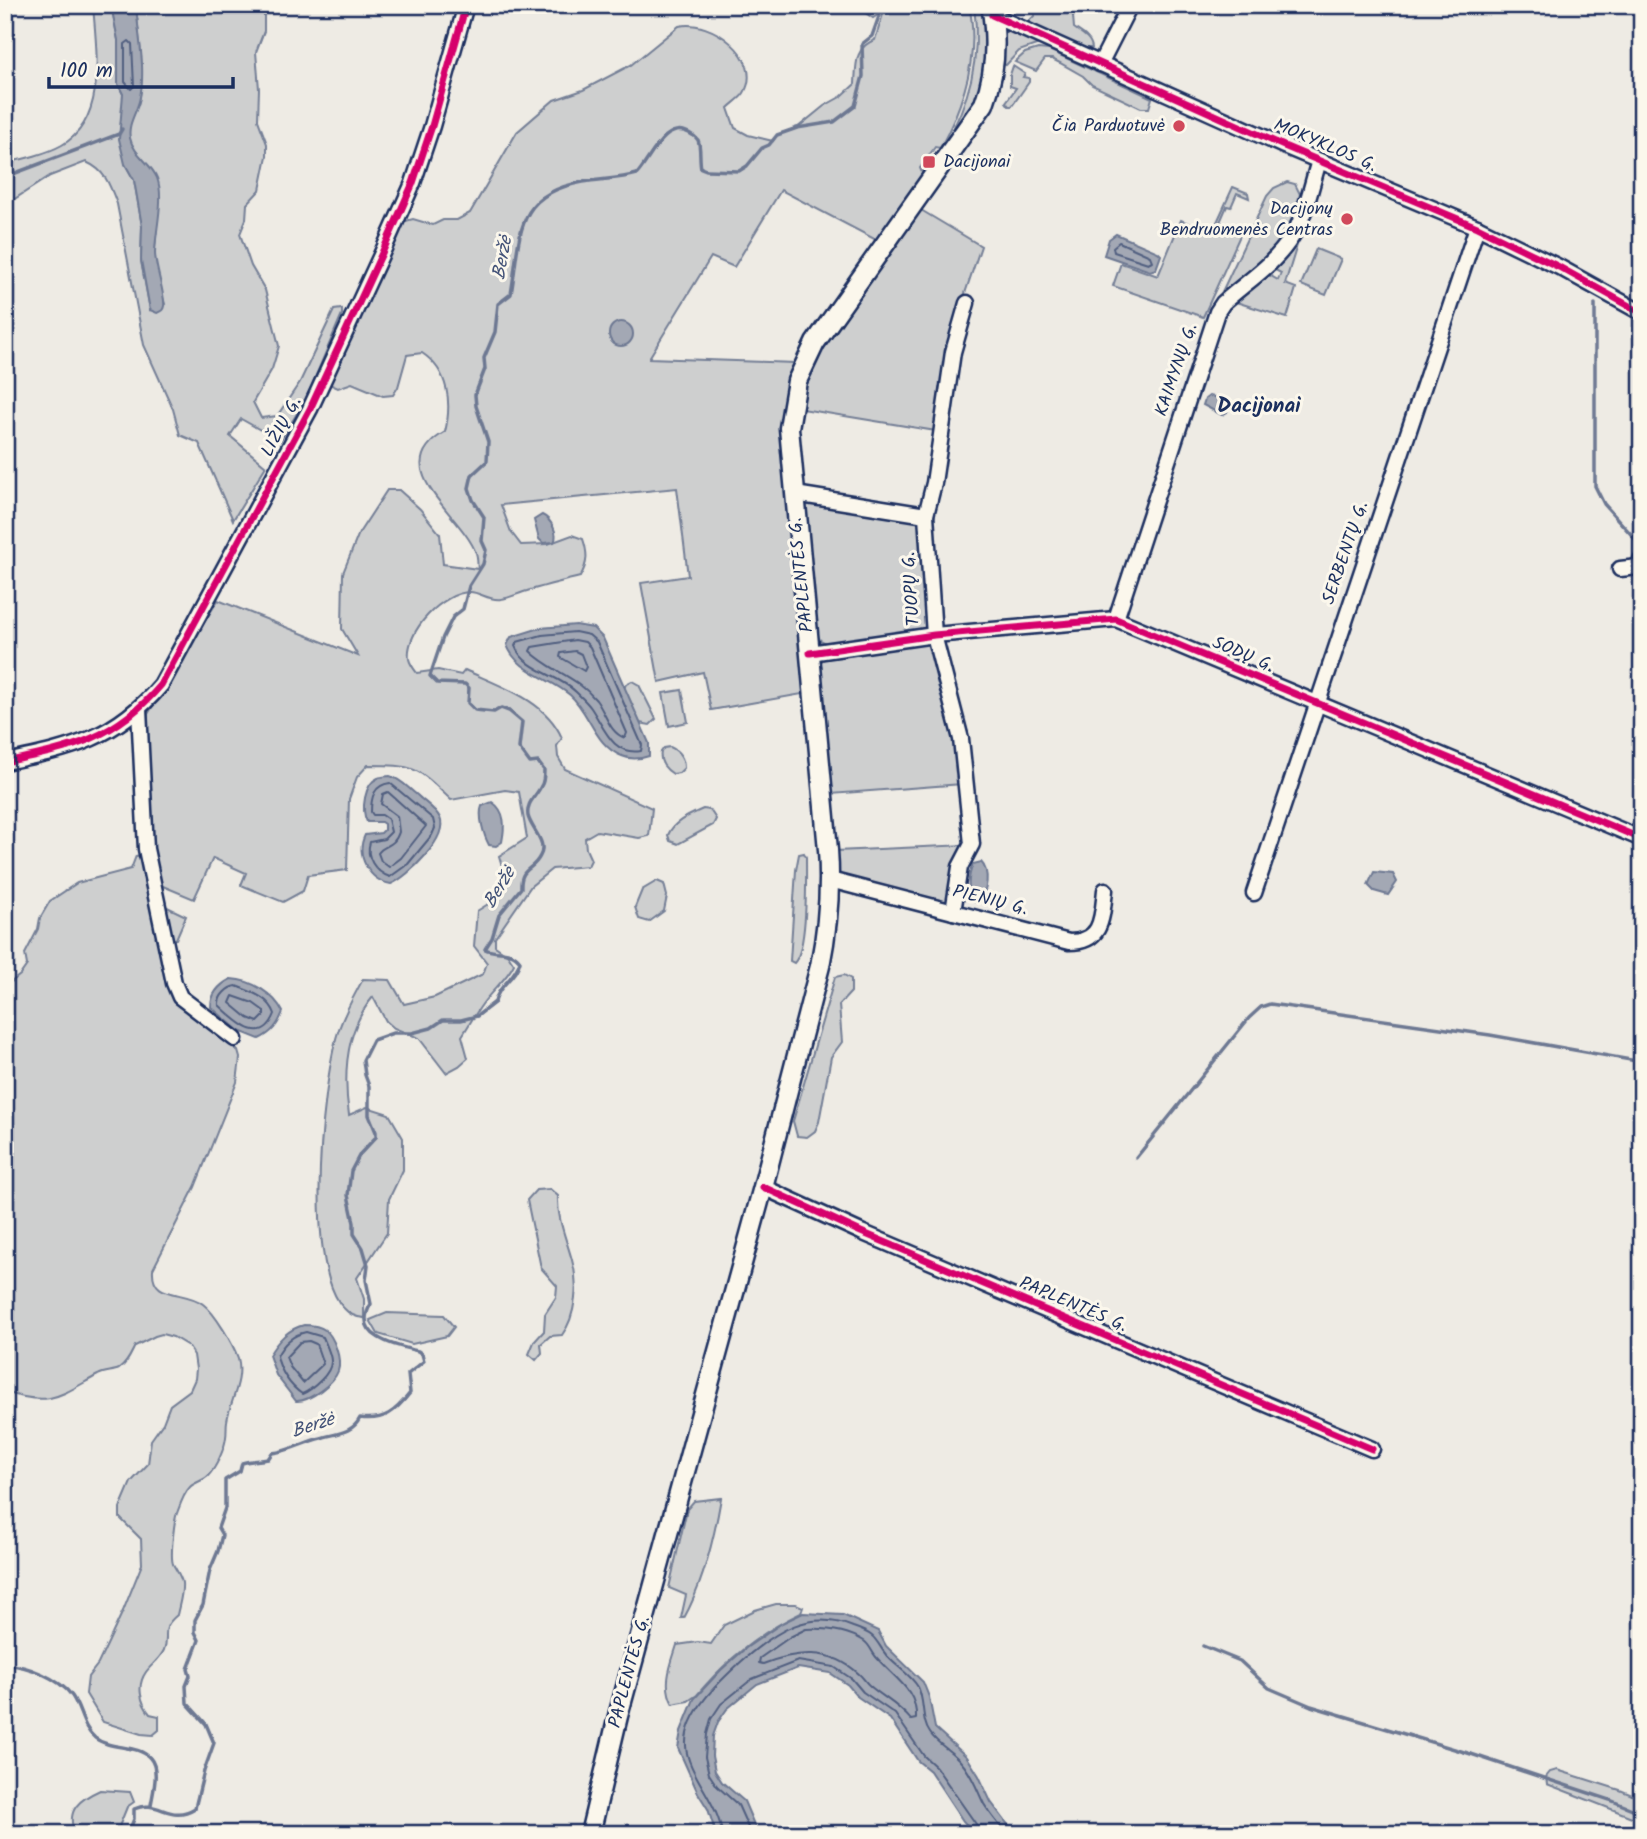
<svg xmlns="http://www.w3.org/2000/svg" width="1647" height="1839" font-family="Kalam,sans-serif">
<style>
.green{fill:#cecfcf;stroke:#747f96;stroke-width:2}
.water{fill:#a3a8b4;stroke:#6d7892;stroke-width:2}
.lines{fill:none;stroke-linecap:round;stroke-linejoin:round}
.shore{stroke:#515f80;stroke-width:2}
.stream{stroke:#6d7892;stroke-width:3.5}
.minor-casing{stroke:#1b2f5e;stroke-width:19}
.major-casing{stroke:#1b2f5e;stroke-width:23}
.minor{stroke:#fbf7ec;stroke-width:14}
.major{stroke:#fbf7ec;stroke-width:18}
.cycleway-casing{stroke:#fbf7ec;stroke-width:11}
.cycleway{stroke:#d6006c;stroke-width:7}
.poi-dot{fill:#d1495b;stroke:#fbf7ec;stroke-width:2.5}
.labels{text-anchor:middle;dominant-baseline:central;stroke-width:6;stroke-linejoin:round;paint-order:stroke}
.poi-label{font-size:18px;fill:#1b2f5e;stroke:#fbf7ec;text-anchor:end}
.street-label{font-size:18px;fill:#1b2f5e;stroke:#fbf7ec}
.water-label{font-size:19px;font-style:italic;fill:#445378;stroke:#fbf7ec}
.quarter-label{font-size:21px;font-weight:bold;fill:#1b2f5e;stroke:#fbf7ec}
</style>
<rect width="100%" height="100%" fill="#eeebe4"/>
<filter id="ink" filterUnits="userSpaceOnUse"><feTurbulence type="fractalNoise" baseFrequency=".0143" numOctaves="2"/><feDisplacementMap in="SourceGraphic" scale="14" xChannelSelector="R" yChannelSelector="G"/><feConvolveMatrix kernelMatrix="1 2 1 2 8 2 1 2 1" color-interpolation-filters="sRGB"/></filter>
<g filter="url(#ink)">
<!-- green -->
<g class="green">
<path d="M 93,5 L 111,5 L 118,40 L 118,84 L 123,94 L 125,164 L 134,180 L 142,226 L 141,261 L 150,310 L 165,304 C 160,287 154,269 155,251 C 156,228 161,205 157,182 C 154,165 132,155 129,137 C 127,122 138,110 140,96 C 145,67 138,34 136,5 L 264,5 L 264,31 L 256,52 L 259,89 L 258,120 L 267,144 L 267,156 L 260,190 L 247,204 L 246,219 L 240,234 L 251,266 L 265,290 L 279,346 L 272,369 L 253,402 L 261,418 L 277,416 L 300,382 L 334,310 L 342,309 L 342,314 L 306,399 L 280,441 L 241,419 L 230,436 L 266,466 L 233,520 L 199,443 L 180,435 L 173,409 L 144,345 L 117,204 C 110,185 105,170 86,162 L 50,176 L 13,200 L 5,201 L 5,163 C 23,159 46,154 62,145 C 108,119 96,48 93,5 Z"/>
<path d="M 854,5 L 969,5 C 980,55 964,104 940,148 L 935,147 L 920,168 L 923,175 L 878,241 L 781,190 L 734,267 L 711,257 L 649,358 L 795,363 C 784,389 782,412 782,440 L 808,693 L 711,710 L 703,672 L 659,682 L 641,583 L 688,576 L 677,488 L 501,505 L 511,532 L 521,545 L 548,544 L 572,535 L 583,539 C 588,554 588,563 580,577 C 562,581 545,586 527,591 C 519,593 510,598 501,599 C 489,601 480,592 470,592 C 443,592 405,631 409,659 C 410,664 414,669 417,673 L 438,670 L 461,675 L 465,670 C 500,686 546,700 562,738 L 557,746 L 558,757 L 565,769 L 652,808 L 649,836 L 639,838 L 597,831 L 585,838 L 586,849 L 591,860 L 588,866 L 552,869 L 531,886 L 495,938 L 495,946 L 508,955 L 514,964 C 507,979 493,989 483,1003 C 475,1014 469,1025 462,1036 L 468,1058 L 459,1066 L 446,1073 L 419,1038 L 394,1028 L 386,1021 L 373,997 C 346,1029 343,1074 349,1115 L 367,1107 L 389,1114 L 403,1138 L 403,1170 L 389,1199 L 387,1233 L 357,1278 L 364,1299 L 364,1318 C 295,1315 323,1077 338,1032 C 344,1013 354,996 363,979 L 390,980 L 404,1004 L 435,997 L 483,974 L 487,963 L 474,946 L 477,911 L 501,896 L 505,876 L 499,856 L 527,838 L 519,792 L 505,790 L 451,800 C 417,767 416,765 368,765 L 357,777 L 349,799 L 347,870 L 308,875 L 303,891 L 283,902 L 241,885 L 246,873 L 213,858 L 194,899 L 158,884 L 149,837 L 146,730 L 148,714 L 218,600 L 358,656 L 342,629 L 343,573 L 359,533 L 387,490 L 399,490 L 420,509 L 440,534 L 443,564 L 478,569 C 477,565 478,558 476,553 C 461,513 383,468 445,432 C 452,403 449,371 422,353 L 407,355 L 398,387 L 393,395 L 383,396 L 352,383 L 338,388 L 327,383 L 395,224 L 413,219 L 433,225 L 443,220 L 457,220 L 470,213 L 517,132 L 554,100 L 583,90 L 631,65 L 679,26 C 710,18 765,58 744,93 C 741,98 733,103 728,108 L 735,128 L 748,135 L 773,141 L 777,135 L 797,128 L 824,106 L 842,96 L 855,84 C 856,65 855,46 875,40 L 884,11 L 873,18 Z"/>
<path d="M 974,5 L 981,5 L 983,8 L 985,68 L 981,83 L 972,107 L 943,148 C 970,101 981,59 974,5 Z"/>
<path d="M 1037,5 L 1077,5 L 1073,16 L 1074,28 C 1081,33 1091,38 1092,48 L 1080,48 L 1028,22 L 1034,16 Z"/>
<path d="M 1001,25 L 1039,44 L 1019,51 L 1006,65 L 1003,64 Z"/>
<path d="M 1038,49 L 1049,50 L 1152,98 L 1149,108 L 1141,108 L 1092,85 L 1083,76 L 1060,63 L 1052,59 L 1045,59 L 1036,71 L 1015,62 L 1025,53 Z"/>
<path d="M 1013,66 L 1025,74 L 1023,77 L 1029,78 L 1029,82 L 1012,106 L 1009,106 L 1006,102 L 1016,88 L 1010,86 L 1010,75 Z"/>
<path d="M 1287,182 L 1295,184 L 1300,194 C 1285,253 1261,259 1220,296 L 1267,196 L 1274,188 Z"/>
<path d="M 1233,187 L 1248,193 L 1249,198 L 1237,193 L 1231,207 L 1227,206 L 1220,222 L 1242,231 L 1203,317 L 1113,286 L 1121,263 L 1158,276 L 1181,220 L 1212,233 Z"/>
<path d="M 921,210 L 981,246 L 955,323 L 936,431 L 796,408 L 813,360 L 850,302 Z"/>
<path d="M 1298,242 L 1285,284 L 1296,288 L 1287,318 L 1236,302 L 1269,275 L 1278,280 L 1281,273 L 1275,270 Z"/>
<path d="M 1316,249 L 1341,259 L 1326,295 L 1301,285 Z"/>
<path d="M 799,491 L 917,510 L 920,527 L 928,630 L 828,644 L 820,640 L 816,632 Z"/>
<path d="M 931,642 L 949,712 L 962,784 L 831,794 L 819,665 L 825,657 Z"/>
<path d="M 632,681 L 639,685 L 656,719 L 650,725 L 640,723 L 624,689 L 626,684 Z"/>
<path d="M 682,690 L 688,722 L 669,726 L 663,693 Z"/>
<path d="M 670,747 C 679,751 684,758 684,768 L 679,773 L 673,774 C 665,769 659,762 661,752 L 664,748 Z"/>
<path d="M 703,809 L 710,810 L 716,819 L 713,825 L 678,844 L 670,841 L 668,835 C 674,821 690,815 703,809 Z"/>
<path d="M 966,845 L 951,907 L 838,879 L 836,851 Z"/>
<path d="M 804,853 L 806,857 C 806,878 808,949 794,963 L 790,961 L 796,870 L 799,854 Z"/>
<path d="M 142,855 L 169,988 L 228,1041 L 238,1051 L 240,1058 L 237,1082 L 195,1187 L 153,1269 C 151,1301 184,1289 203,1304 C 215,1313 233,1344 238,1358 C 244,1380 230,1401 227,1421 C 226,1426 227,1432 226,1437 C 225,1448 216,1468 208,1476 C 203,1481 195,1482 190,1487 C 183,1494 179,1508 176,1516 C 174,1525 170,1556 173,1564 C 176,1570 181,1576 182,1583 C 183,1594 179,1605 177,1615 C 159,1630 170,1635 164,1650 C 160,1659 151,1665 146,1672 C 136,1686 141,1703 150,1714 L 159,1716 L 159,1730 L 153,1735 L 141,1734 L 103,1722 L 86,1694 L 88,1677 L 98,1664 L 123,1611 L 142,1564 L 141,1539 L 120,1518 L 120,1508 L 131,1482 L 148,1464 L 151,1440 L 163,1423 L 170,1405 L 190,1390 L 195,1379 L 196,1369 L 194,1355 L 188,1346 L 173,1337 L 162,1334 L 155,1336 L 135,1346 C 131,1354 127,1364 119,1369 C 113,1372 105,1371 98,1375 C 59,1396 51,1407 5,1392 L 5,987 L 20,975 L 27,965 L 25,954 L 38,929 L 40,918 L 50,901 L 77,883 L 131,869 L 136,856 Z"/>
<path d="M 657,881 L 664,884 L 667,896 L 664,911 L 649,922 L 639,919 L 635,907 L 642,890 Z"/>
<path d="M 163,905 L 186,916 L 176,939 L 170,939 Z"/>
<path d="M 844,975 L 851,979 L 851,992 L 839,1005 L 842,1042 L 831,1057 L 819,1122 L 815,1131 L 807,1137 L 797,1136 L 793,1121 L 835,977 Z"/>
<path d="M 550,1189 L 558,1196 C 557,1219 566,1238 572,1260 C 579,1284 576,1316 562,1335 L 550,1336 L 541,1344 L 542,1353 L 536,1360 L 529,1354 L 534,1342 L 544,1331 L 545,1314 L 556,1297 L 557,1286 L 541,1268 L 527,1200 L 536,1190 Z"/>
<path d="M 387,1313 L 444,1315 L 454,1327 L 447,1336 L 412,1344 L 378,1334 L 370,1320 Z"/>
<path d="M 721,1498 C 714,1539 704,1582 684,1618 L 681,1618 L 686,1595 L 669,1588 L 687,1509 L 694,1501 Z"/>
<path d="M 776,1604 L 796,1604 L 803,1607 L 801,1613 C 761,1632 725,1661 697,1695 L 688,1701 L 673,1704 C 662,1685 671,1664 677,1645 L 698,1642 L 711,1644 L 724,1625 L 755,1610 Z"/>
<path d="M 1557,1770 L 1620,1790 L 1642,1799 L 1642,1821 L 1547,1784 L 1546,1777 L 1550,1772 Z"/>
<path d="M 100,1790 L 130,1792 L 134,1802 L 127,1807 L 116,1834 L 75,1834 C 65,1810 80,1799 100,1790 Z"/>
</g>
<!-- water -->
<g class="water">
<path d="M 111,5 L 136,5 C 138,34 146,68 140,97 C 138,111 127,123 130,138 C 133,154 151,163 157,178 C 165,198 155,232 155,253 C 155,267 166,297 164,306 C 163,311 161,311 157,313 L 150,310 L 141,260 L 142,226 L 134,180 L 125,164 L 119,139 L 123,94 L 118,84 L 118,40 Z"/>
<path d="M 1116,234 L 1158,252 L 1161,255 L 1156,269 L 1150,271 L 1104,255 L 1109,239 Z"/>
<circle cx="621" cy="334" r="12"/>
<path d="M 1209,396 L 1220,398 L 1229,405 L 1227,412 L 1222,415 L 1203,405 L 1205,399 Z"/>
<path d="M 542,515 C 551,519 559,534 554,542 L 543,543 L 539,539 L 534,520 Z"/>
<path d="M 576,625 L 593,628 L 603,638 L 649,743 L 649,756 C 640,759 631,760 622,756 C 595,746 590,713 570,695 C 549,677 517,672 507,645 L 511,637 L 540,628 Z"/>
<path d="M 390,776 C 401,779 408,788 417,795 C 424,802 436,809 440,818 C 449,837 408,877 391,884 C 369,881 355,855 365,835 L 381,833 L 384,830 L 384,824 L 381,822 L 367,822 C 361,810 364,784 378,778 C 379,777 388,776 390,776 Z"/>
<path d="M 492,802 C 506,811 505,827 502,842 L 496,846 L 489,845 C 484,836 478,816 482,806 Z"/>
<path d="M 981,862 C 990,871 988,893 978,902 L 974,902 C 966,892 968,876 973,864 Z"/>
<path d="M 1374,872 L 1393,874 L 1397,882 L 1388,895 L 1374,891 L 1368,885 Z"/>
<path d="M 231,979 C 252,980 274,994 283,1012 C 278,1025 272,1033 259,1039 L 239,1031 L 211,1007 C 211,994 219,985 231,979 Z"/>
<path d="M 304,1325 C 311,1325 320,1326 325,1330 C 334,1336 342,1360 338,1371 C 334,1383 309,1402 296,1401 L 276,1375 L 269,1355 C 278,1340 288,1329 304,1325 Z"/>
<path d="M 803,1613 L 843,1615 L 878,1631 L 886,1646 L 923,1682 L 929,1697 L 935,1728 L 967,1757 L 979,1776 L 991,1802 L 1015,1834 L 975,1834 L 963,1821 L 930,1771 L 918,1761 L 890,1719 L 858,1697 L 848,1685 L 830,1673 L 798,1668 L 757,1684 L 727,1709 L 718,1722 L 713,1736 L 712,1756 L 715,1771 L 722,1782 L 744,1801 L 758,1834 L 716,1834 L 708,1809 L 698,1793 L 678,1748 L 681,1731 L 694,1699 L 721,1670 L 746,1648 L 782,1623 Z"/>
</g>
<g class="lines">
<!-- shore -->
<g class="shore">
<path d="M 129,41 L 132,44 L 134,86 L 131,89 L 125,82 L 125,44 Z"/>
<path d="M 1119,242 L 1150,256 L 1152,261 L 1148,263 L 1114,252 L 1113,247 Z"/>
<path d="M 575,632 L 589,635 L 597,642 L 642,745 L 641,751 C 612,756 604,727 591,708 C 587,702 581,697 576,692 C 559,675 524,670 515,646 L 517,642 L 542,635 Z"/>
<path d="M 575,640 L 585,642 L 590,647 L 627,733 L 625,738 C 609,733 606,713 596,700 C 575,675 550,671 530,651 L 532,647 Z"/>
<path d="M 575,651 L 581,654 L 586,667 L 584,671 L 560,657 L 561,653 Z"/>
<path d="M 390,783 L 433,819 L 435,828 L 432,835 L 408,864 L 390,877 C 375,872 365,857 370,842 L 384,839 L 391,832 L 388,819 L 382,815 L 373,815 L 371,812 C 371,797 374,785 390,783 Z"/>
<path d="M 388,792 L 426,826 L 401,858 L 389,867 L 381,861 L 378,853 C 384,844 394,848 399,832 L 397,816 L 381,804 L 383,794 Z"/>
<path d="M 236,986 C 251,992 269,997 275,1014 C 261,1049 235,1019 219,1005 C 218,996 228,987 236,986 Z"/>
<path d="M 233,996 L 253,1003 L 264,1011 L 264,1016 L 258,1022 L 248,1018 L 230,1003 Z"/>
<path d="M 306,1332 L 323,1337 C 331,1356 337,1364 321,1380 C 315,1386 310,1391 302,1394 C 290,1386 280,1371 277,1356 C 283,1344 292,1335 306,1332 Z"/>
<path d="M 309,1341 L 316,1344 L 323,1364 L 303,1383 L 290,1367 L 286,1357 L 300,1342 Z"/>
<path d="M 806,1629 C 826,1628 846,1630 864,1641 C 870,1645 872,1653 877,1658 C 894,1678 918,1690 916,1719 L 911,1720 C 899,1705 884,1698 870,1686 C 865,1682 863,1677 859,1674 C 830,1647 796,1651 763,1664 L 759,1663 L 760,1658 L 790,1637 Z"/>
<path d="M 722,1834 C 719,1803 687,1773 686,1746 C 684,1713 721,1680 743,1660 C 776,1631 809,1609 853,1627 C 859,1629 867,1632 872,1636 C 878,1641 882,1651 888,1657 C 897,1667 911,1675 918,1687 C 925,1701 921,1721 930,1733 C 938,1745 952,1751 961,1762 C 972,1774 977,1790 984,1804 C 990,1814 999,1824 1006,1834"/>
<path d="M 751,1834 L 738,1805 L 717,1786 L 709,1774 L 705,1757 L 707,1734 L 711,1719 L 721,1704 L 752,1679 L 798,1661 L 834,1667 L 852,1679 L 863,1692 L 895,1714 L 924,1756 L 936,1767 L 978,1827 L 979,1834"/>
</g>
<!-- stream -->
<g class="stream">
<path d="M 5,177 L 119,134 L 122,129"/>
<path d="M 1595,304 L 1595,486 L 1604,504 L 1638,542"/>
<path d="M 1136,1158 L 1249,1018 L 1261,1007 L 1270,1004 L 1490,1035 L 1642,1062"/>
<path d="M 1203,1646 L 1240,1661 L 1269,1688 L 1311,1706 L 1471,1754 L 1610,1800 L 1642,1813"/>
<path d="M 5,1665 C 26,1664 60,1679 72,1696 C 81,1709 82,1727 95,1738 C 110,1750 138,1744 150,1758 C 160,1769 153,1792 151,1805"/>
<path d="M 128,1834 L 134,1819 L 134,1809 C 159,1798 169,1824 195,1808 L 204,1771 L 214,1743 L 206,1724 L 187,1703 L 186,1686 L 190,1676 L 188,1669 L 199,1640 L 195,1632 L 195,1620 L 203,1605 L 210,1570 L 218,1551 L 222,1535 L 218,1528 L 225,1508 L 225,1480 L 240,1471 L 242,1463 C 251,1460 258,1461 268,1459 L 272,1453 C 290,1451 304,1442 321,1438 C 330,1435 340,1434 348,1430 C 354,1427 357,1424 360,1418 C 385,1421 395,1412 410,1393 L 408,1374 L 424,1361 L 422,1354 L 418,1351 C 395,1346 351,1336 371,1304 L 366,1280 L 368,1265 L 363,1248 L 354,1234 L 354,1223 L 348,1195 L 351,1171 L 360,1154 L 376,1137 L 376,1132 L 369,1115 L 369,1086 L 365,1075 L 363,1060 L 373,1040 L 393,1033 L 412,1033 L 431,1028 L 443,1020 L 461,1020 L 477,1016 L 495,1002 C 498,985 516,978 520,961 C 510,948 498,955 485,949 L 492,938 L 499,915 L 521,888 C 520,867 533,871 540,856 C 548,842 531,829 528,816 C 526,802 536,797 541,786 C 544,782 544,775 544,770 L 538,762 L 530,763 L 519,748 L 522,722 L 509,711 L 501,708 L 494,712 L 475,710 L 468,703 L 469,688 L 465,684 L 437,683 L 430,676 L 443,637 L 453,617 L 463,609 L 469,586 L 483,564 L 486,550 L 482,541 L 484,517 L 473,500 L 469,488 L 472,475 L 487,461 L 488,442 L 476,406 L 475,395 L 485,369 L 484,358 L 495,332 L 498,304 L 511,294 C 521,237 513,194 583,182 C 601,179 620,179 637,174 C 650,160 665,120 689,133 C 693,135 695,136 698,140 C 701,147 699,159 701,168 L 706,170 L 739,171 L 747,166 L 762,148 L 769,145 L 777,135 L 797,128 L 834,122 L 855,106 L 863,76 L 862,44 L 872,36 L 883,5"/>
</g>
<!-- minor casing -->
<g class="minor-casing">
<g id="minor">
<path d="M 992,15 L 1284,146 L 1477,227 L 1559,267 L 1642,313"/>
<path d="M 1100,64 L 1130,5"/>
<path d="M 795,494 L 926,515"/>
<path d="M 1620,569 L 1638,567 L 1642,558"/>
<path d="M 1116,619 L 1217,312 L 1223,303 C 1246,282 1274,265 1291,238 C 1306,216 1311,186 1319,161"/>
<path d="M 810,653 L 934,635 L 1116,619 L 1642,839"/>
<path d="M 139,709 L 146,849 L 174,983 L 180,997 L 235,1039"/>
<path d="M 5,762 C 73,748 115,739 161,685 L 310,409 L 382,253 L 413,183 L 432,126 L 466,5"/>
<path d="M 830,880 L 1069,942 C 1103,942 1102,917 1105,890"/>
<path d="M 1254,893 L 1477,227"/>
<path d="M 953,912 L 960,867 L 972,844 L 961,739 L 934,635 L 926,515 L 934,483 L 953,352 L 967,303"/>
<path d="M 763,1187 L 861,1232 L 1372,1449"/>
</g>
</g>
<!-- major casing -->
<g class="major-casing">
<path id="major" d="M 590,1834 L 618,1716 L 763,1187 L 820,966 C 828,926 831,890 828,850 L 789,428 L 797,381 L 815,343 L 984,104 C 996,72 997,38 991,5"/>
</g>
<!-- minor -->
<use href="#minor" class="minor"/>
<!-- major -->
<use href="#major" class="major"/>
<!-- cycleway casing -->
<g class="cycleway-casing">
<g id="cycleway">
<path d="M 992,15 L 1284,146 L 1477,227 L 1559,267 L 1642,313"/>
<path d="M 810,653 L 934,635 L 1116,619 L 1642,839"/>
<path d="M 5,762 C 73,748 115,739 161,685 L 310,409 L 382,253 L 413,183 L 432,126 L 466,5"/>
<path d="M 763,1187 L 861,1232 L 1372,1449"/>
</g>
</g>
<!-- cycleway -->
<use href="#cycleway" class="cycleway"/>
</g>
</g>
<!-- markers -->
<g class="poi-dot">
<circle cx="1179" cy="126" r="7"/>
<rect x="922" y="155" width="14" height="14" rx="3.5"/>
<circle cx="1347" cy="219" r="7"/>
</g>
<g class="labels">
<!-- poi labels -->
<g class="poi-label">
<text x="1165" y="126">Čia Parduotuvė</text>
<text x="943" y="162" text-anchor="start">Dacijonai</text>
<text x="1333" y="209">Dacijonų<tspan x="1333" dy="21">Bendruomenės Centras</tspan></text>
</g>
<!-- street labels -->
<g class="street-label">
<text transform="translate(1325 146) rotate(23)">MOKYKLOS G.</text>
<text transform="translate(1177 370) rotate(-71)">KAIMYNŲ G.</text>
<text transform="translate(282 427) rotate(-62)">LIŽIŲ G.</text>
<text transform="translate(1346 553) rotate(-71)">SERBENTŲ G.</text>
<text transform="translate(802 575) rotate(-96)">PAPLENTĖS G.</text>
<text transform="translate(912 589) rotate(-94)">TUOPŲ G.</text>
<text transform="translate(1243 655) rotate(23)">SODŲ G.</text>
<text transform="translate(990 901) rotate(14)">PIENIŲ G.</text>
<text transform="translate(1073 1305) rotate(23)">PAPLENTĖS G.</text>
<text transform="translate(630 1672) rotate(-75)">PAPLENTĖS G.</text>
</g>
<!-- water labels -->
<g class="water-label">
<text transform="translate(503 258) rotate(-80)">Beržė</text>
<text transform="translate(500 888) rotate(-59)">Beržė</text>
<text transform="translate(313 1426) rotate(-18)">Beržė</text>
</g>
<!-- quarter labels -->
<g class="quarter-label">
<text x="1259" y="406">Dacijonai</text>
</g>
</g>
<!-- margin -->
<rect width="1647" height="1839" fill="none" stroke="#fbf7ec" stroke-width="28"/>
<rect x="14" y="14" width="1619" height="1811" fill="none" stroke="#1b2f5e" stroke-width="2.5" filter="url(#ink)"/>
<!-- scale -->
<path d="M49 77v10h184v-10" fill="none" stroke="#1b2f5e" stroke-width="3.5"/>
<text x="60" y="77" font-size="21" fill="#1b2f5e" stroke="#fbf7ec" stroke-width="5" paint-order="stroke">100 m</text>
</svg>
